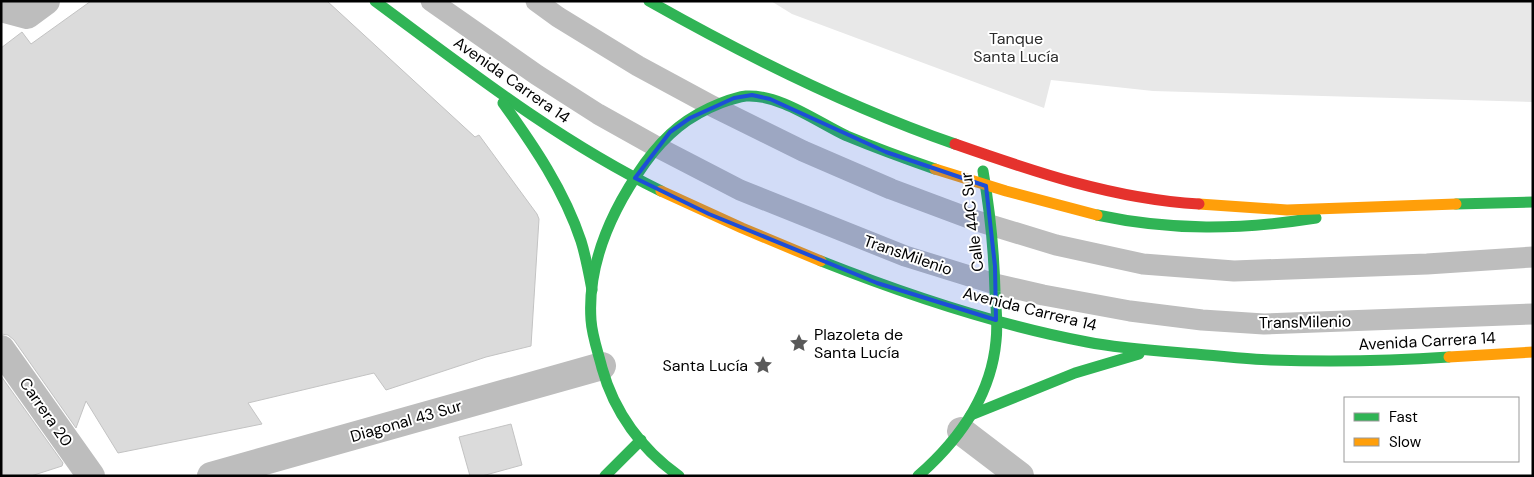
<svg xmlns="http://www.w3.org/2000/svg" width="1534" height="477" font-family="'DM Sans',sans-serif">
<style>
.green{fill:#e8e8e8}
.building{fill:#dbdbdb;stroke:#c3c3c3}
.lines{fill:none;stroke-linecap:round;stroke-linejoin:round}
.lane{stroke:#bdbdbd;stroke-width:21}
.street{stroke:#bdbdbd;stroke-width:28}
.fast{stroke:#30b455;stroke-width:11}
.slow{stroke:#ff9f0a;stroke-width:11}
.jam{stroke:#e5322d;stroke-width:11}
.marked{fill:#1d4ed8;fill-opacity:0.2;stroke:#1d4ed8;stroke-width:4;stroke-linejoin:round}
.labels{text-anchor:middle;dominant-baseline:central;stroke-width:4;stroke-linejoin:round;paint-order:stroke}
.park-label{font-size:16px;fill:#2c2c2c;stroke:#fff}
.street-label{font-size:16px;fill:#000;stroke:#fff}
.poi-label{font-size:16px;fill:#000;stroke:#fff;text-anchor:start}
</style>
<rect width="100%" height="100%" fill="#fff"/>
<!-- green -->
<path class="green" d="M 771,1 L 1533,1 L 1533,102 L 1153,91 L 1051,80 L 1044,108 L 792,14 Z"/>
<!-- building -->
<g class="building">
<path d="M 91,1 L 327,1 L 475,137 L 479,135 L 537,214 L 539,219 L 531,346 L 486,357 L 386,390 L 374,373 L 248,403 L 262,424 L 118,453 L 86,401 L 76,428 L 14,340 L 8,335 L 1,334 L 1,48 L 22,32 L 31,44 Z"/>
<path d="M 1,376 L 63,463 L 62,466 L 31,476 L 1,476 Z"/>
<path d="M 511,424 L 522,465 L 482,476 L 470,476 L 459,437 Z"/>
</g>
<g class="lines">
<!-- lane -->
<g class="lane">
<path d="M 431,1 L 537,75 L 598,114 L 657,147 L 740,190 L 905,256 L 995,284 L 1043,295 L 1130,311 L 1202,320 L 1264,324 L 1533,314"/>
<path d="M 536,1 L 558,17 L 638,66 L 712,106 L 803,151 L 891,189 L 974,220 L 1056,245 L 1143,264 L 1234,271 L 1427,264 L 1533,257"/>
</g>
<!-- street -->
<g class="street">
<path d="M 1,8 L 27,15 L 46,1"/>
<path d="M 1,349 L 91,476"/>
<path d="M 961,431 L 1020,476"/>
<path d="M 211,476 L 602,366"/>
</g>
<!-- fast -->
<g class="fast">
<path d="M 375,1 C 467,69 557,140 661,191"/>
<path d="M 649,1 C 748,57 848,107 955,144"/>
<path d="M 503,103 C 534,146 564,190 581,241 C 586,257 589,274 592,290"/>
<path d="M 1456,204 L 1533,202"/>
<path d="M 1097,215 C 1172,231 1240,230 1316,218"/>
<path d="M 821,261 C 907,295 996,325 1087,342 C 1123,349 1160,351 1196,354 C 1221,356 1246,359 1271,360 C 1330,362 1390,361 1449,357"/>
<path d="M 971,415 L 1075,373 L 1139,354"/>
<path d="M 605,476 L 641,440"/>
<path d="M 679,476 C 642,450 614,412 602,368 C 598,352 592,336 591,320 C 587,262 613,208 645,163 C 666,134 688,116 721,103 C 729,100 737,97 746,96 C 780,94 817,122 847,136 C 876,148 906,159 935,169"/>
<path d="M 918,476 C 958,441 991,396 996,341 C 998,325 996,308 995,292 C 994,251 990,211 983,171"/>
</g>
<!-- slow -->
<g class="slow">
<path d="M 935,169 L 1006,191 L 1097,215"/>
<path d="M 661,191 L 742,228 L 821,261"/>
<path d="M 1199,204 L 1287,210 L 1456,204"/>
<path d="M 1449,357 L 1533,352"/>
</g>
<!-- jam -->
<path class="jam" d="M 955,144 C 1035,172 1114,199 1199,204"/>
</g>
<!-- marked area -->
<path class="marked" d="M 752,95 L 770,99 L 886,152 L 986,186 L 995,266 L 996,320 L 877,283 L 709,214 L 635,178 L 670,132 L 690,118 L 734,98 Z"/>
<!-- icons -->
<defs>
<g id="sight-bare" transform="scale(1.5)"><path d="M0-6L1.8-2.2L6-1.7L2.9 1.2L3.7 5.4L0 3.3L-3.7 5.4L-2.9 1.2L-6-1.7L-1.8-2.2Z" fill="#595959" stroke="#fff" stroke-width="2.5" paint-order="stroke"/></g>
</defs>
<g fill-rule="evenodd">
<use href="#sight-bare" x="799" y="343"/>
<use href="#sight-bare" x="763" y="365"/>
</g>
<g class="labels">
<!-- park labels -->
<g class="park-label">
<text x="1016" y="38">Tanque<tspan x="1016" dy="18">Santa Lucía</tspan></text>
</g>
<!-- street labels -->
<g class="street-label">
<text transform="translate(512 80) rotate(35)">Avenida Carrera 14</text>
<text transform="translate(972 222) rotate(-97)">Calle 44C Sur</text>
<text transform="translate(908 255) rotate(19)">TransMilenio</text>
<text transform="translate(1030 309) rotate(14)">Avenida Carrera 14</text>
<text transform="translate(1305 322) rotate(-1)">TransMilenio</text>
<text transform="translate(1427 341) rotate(-3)">Avenida Carrera 14</text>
<text transform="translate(46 412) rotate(55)">Carrera 20</text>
<text transform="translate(406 421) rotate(-16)">Diagonal 43 Sur</text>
</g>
<!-- poi labels -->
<g class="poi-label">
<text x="814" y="334">Plazoleta de<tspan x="814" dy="18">Santa Lucía</tspan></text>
<text x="748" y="365" text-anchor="end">Santa Lucía</text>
</g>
</g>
<!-- border -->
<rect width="1534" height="477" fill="none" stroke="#000000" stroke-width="5"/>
<!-- legend -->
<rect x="1344" y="397" width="175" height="65" fill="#ffffff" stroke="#999999"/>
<rect x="1354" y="413" width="25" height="8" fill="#30b455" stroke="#999999"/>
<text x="1389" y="422" font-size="15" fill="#000000">Fast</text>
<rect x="1354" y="438" width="25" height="8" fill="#ff9f0a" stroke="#999999"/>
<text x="1389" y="447" font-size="15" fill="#000000">Slow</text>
</svg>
